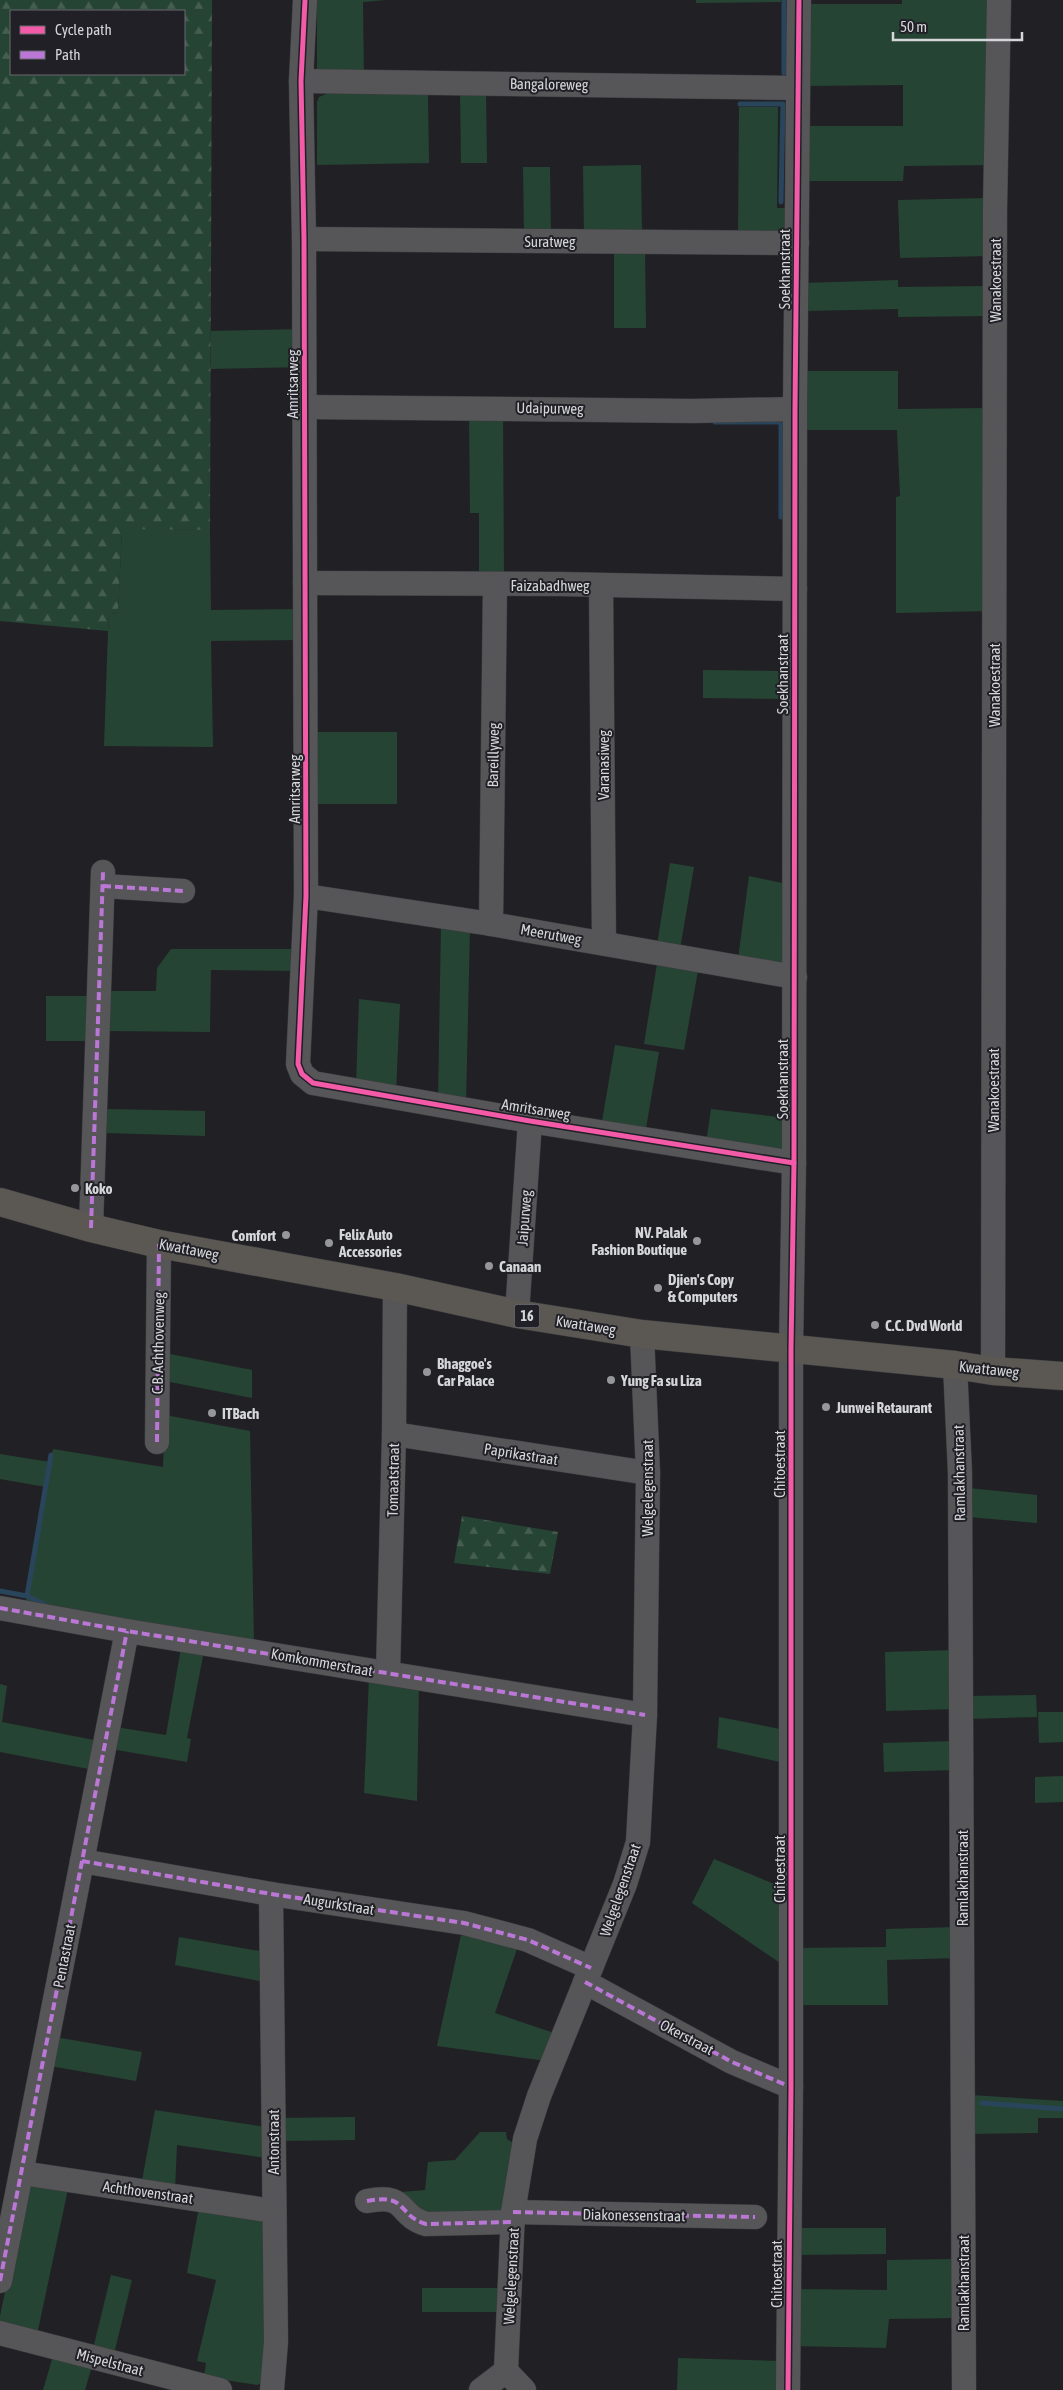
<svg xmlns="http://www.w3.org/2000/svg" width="1063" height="2390" font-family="'Asap Condensed',sans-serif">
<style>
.grass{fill:#264434}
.forest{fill:url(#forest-firs);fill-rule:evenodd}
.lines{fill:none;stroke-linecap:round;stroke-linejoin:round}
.stream{stroke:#29455c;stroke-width:5}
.minor-casing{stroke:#3b3c3f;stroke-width:25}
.major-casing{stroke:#3b3c3f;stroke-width:29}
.minor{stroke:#565659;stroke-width:24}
.major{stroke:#5b5753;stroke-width:28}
.quiet{stroke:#ba77d6;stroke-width:4;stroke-dasharray:8 4;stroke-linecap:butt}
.cycleway-casing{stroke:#202026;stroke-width:8}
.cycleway{stroke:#f35aa7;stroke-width:5}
.poi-dot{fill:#96979b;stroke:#202026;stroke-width:2}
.labels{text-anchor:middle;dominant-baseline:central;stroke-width:4;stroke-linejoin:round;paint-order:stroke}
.shield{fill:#202026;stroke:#9f9fa4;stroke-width:1}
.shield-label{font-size:14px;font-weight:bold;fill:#d5d6da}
.street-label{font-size:15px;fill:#d5d6da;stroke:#202026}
.poi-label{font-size:15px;font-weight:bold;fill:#d5d6da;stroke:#202026;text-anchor:start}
</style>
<defs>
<pattern id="forest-firs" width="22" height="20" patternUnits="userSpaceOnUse" patternTransform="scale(1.25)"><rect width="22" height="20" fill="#264434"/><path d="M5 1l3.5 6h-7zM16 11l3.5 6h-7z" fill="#455e51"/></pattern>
</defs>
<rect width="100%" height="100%" fill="#212125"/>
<!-- grass -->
<g class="grass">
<path d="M 317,0 L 386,0 L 363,2 L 364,83 L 317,79 Z"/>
<path d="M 696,0 L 781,0 L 781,2 L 696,3 Z"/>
<path d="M 902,0 L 988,0 L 990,165 L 904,166 L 903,181 L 806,181 L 806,126 L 903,126 L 903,85 L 804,86 L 804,4 L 902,4 Z"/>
<path d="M 460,93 L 486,93 L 487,163 L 461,163 Z"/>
<path d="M 326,94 L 428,94 L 429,163 L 317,165 L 317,102 L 319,97 Z"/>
<path d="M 739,107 L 778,107 L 777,208 L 789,208 L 788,235 L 738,238 Z"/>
<path d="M 641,165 L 642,235 L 584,236 L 583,166 Z"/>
<path d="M 523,167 L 550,167 L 551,235 L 524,235 Z"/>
<path d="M 988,198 L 990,256 L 900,258 L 898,200 Z"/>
<path d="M 645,249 L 646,328 L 614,328 L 614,250 Z"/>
<path d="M 898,280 L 898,287 L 988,286 L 988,316 L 898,317 L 898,309 L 803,311 L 803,283 Z"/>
<path d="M 307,329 L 307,367 L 211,369 L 211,331 Z"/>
<path d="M 802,371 L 898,371 L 898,409 L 989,408 L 990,611 L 896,613 L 896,497 L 900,496 L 897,430 L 802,430 Z"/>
<path d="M 469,415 L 503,415 L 504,581 L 479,581 L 479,513 L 470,513 Z"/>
<path d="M 122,528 L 210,530 L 211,610 L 304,609 L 304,640 L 211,641 L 213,747 L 104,746 L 108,631 L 109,614 L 118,613 Z"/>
<path d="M 703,670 L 780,671 L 780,699 L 703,698 Z"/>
<rect x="313" y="732" width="84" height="72"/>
<path d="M 670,863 L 694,867 L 680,949 L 657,945 Z"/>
<path d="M 749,876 L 787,884 L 785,962 L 779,965 L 738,959 Z"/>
<path d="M 441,924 L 470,928 L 466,1105 L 438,1100 Z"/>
<path d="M 171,949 L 299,949 L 299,971 L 211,970 L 210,1032 L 109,1031 L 111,991 L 156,991 L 157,968 Z"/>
<path d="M 658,958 L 699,965 L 684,1050 L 644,1044 Z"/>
<rect x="46" y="996" width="54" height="45"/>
<path d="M 359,999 L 400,1004 L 396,1092 L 356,1084 Z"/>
<path d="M 615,1045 L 659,1052 L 645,1134 L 601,1127 Z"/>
<path d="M 107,1109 L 205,1111 L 205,1136 L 107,1133 Z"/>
<path d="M 711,1109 L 787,1118 L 787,1151 L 706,1143 Z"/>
<path d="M 165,1353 L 252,1370 L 252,1398 L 165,1381 Z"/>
<path d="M 165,1415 L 250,1431 L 254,1645 L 25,1606 L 46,1487 L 0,1479 L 0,1454 L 50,1462 L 53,1449 L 163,1467 Z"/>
<path d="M 968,1488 L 1037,1495 L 1037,1523 L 968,1517 Z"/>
<path d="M 181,1648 L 204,1651 L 187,1738 L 191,1739 L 187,1762 L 111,1749 L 115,1727 L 166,1735 Z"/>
<path d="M 955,1650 L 957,1709 L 886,1711 L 885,1652 Z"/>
<path d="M 369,1678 L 419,1686 L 417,1801 L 364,1793 Z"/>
<path d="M 0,1684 L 7,1686 L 2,1722 L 99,1741 L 94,1770 L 0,1752 Z"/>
<path d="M 1036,1695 L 1037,1717 L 967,1719 L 967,1696 Z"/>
<path d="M 1038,1712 L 1063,1712 L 1063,1742 L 1039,1743 Z"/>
<path d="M 719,1717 L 785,1730 L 784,1763 L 717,1748 Z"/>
<path d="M 955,1741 L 955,1770 L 884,1772 L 883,1743 Z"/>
<path d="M 1063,1776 L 1063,1802 L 1035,1803 L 1035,1777 Z"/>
<path d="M 714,1859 L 784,1888 L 783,1965 L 692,1903 Z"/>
<path d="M 957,1927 L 958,1958 L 887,1960 L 888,2005 L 795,2005 L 796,1948 L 886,1947 L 886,1929 Z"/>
<path d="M 461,1935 L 518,1946 L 495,2013 L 557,2034 L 547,2061 L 437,2046 Z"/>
<path d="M 179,1937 L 265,1952 L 265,1982 L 175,1965 Z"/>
<path d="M 55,2037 L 142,2052 L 136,2081 L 50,2066 Z"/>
<path d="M 971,2095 L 1063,2101 L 1063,2118 L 1038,2118 L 1038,2133 L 968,2134 Z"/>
<path d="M 155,2110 L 266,2127 L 266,2158 L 177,2145 L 175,2190 L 141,2186 Z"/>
<path d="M 355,2117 L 355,2140 L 279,2141 L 278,2118 Z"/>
<path d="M 480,2132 L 506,2132 L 507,2139 L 516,2145 L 503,2212 L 432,2221 L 401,2192 L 425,2190 L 428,2162 L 455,2160 Z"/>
<path d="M 27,2186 L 68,2189 L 37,2335 L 0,2326 L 0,2316 Z"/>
<path d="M 199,2207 L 266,2220 L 269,2340 L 262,2383 L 257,2385 L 204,2377 L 206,2363 L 197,2361 L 216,2280 L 187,2273 Z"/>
<path d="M 794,2228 L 886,2228 L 886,2254 L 794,2255 Z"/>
<path d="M 953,2259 L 954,2318 L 889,2319 L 886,2348 L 792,2346 L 793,2289 L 887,2290 L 887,2260 Z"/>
<path d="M 111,2275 L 132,2280 L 114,2354 L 93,2349 Z"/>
<rect x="422" y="2288" width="81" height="24"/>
<path d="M 53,2356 L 92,2366 L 85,2390 L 43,2390 Z"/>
<path d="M 678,2358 L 780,2361 L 780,2390 L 677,2390 Z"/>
</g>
<!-- forest -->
<g class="forest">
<path d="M 0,0 L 212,0 L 210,530 L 122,529 L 118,613 L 109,614 L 108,631 L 0,621 ZM 184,11 L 184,74 L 11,74 L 11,11 Z"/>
<path d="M 462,1516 L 558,1532 L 550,1574 L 454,1563 Z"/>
</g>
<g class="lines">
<!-- stream -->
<g class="stream">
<path d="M 784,0 L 784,73"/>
<path d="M 740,104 L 783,104 L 781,202"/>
<path d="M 715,422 L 781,422 L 781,517"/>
<path d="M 0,1591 L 27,1596 L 44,1604"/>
<path d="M 27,1596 L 51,1455"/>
<path d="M 982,2103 L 1063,2109"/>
</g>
<!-- minor casing -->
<g class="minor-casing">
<g id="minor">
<path d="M 305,0 L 301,81 L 304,239 L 306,896 L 298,1064 L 302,1074 L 313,1083 L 530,1121 L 794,1163"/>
<path d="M 301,81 L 797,88"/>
<path d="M 304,239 L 797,243"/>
<path d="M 304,407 L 693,411 L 795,409"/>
<path d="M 305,583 L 559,584 L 795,589"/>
<path d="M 601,586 L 604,943"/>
<path d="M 103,886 L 183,891"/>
<path d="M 306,896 L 491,924 L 795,977"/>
<path d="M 491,924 L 495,585"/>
<path d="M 91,1228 L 103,872"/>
<path d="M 517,1314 L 530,1121"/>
<path d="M 955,1365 L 960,1473 L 964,2390"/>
<path d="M 993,1371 L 995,209 L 999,0"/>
<path d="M 394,1434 L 648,1473"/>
<path d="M 157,1442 L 159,1244"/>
<path d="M 0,1608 L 127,1631 L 645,1715"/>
<path d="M 388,1673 L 394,1434 L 395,1287"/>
<path d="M 82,1861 L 271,1894 L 464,1923 L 528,1940 L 591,1968"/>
<path d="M 271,1894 L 276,2342 L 272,2390"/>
<path d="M 585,1982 L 732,2062 L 791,2087"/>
<path d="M 22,2173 L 273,2211"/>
<path d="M 367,2201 C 409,2193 396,2215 426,2224 L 513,2222"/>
<path d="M 513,2212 L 755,2217"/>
<path d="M 0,2281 L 127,1631"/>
<path d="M 0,2333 L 220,2390"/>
<path d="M 481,2390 L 506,2371"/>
<path d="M 524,2390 L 506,2371 L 513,2212 L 525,2139 L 539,2096 L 625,1884 L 638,1842 L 645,1715 L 648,1473 L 642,1334"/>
<path d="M 788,2390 L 791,2087 L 791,1349 L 794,1163 L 795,409 L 799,0"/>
</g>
</g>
<!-- major casing -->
<g class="major-casing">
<path id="major" d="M 0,1202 L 91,1228 L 159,1244 L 395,1287 L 517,1314 L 642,1334 L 955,1365 L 993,1371 L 1063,1376"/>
</g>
<!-- minor -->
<use href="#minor" class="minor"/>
<!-- major -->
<use href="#major" class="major"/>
<!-- quiet -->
<g class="quiet">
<path d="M 103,886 L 183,891"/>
<path d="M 91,1228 L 103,872"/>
<path d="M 157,1442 L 159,1244"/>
<path d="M 0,1608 L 127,1631 L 645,1715"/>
<path d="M 82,1861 L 271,1894 L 464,1923 L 528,1940 L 591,1968"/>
<path d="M 585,1982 L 732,2062 L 791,2087"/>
<path d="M 367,2201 C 409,2193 396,2215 426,2224 L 513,2222"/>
<path d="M 513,2212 L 755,2217"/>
<path d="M 0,2281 L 127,1631"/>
</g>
<!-- cycleway casing -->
<g class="cycleway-casing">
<g id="cycleway">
<path d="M 305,0 L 301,81 L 304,239 L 306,896 L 298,1064 L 302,1074 L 313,1083 L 530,1121 L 794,1163"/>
<path d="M 788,2390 L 791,2087 L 791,1349 L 794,1163 L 795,409 L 799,0"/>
</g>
</g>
<!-- cycleway -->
<use href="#cycleway" class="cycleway"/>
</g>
<!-- markers -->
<g class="poi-dot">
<circle cx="75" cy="1188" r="5"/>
<circle cx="286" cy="1235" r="5"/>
<circle cx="697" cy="1241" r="5"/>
<circle cx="329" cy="1243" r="5"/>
<circle cx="489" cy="1266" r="5"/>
<circle cx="658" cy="1288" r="5"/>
<circle cx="875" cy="1325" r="5"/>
<circle cx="427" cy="1372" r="5"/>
<circle cx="611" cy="1380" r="5"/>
<circle cx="826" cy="1407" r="5"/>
<circle cx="212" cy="1413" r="5"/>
</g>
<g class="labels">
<!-- shield labels -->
<rect class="shield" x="514.5" y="1304.5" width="25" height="23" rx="4"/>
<g class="shield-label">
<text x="527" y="1316">16</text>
</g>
<!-- street labels -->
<g class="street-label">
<text transform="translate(549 84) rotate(1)">Bangaloreweg</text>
<text x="550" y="241">Suratweg</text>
<text transform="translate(784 269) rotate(-90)">Soekhanstraat</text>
<text transform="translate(995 280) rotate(-90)">Wanakoestraat</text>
<text transform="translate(292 384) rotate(-90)">Amritsarweg</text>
<text transform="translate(550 408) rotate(1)">Udaipurweg</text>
<text x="550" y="585">Faizabadhweg</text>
<text transform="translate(782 674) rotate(-90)">Soekhanstraat</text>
<text transform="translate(994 685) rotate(-90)">Wanakoestraat</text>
<text transform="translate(493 755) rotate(-89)">Bareillyweg</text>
<text transform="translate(603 765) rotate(-90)">Varanasiweg</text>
<text transform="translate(294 789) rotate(-90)">Amritsarweg</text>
<text transform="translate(551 934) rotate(10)">Meerutweg</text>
<text transform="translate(782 1079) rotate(-90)">Soekhanstraat</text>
<text transform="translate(993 1090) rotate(-90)">Wanakoestraat</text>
<text transform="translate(536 1109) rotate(9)">Amritsarweg</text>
<text transform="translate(524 1218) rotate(-86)">Jaipurweg</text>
<text transform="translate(189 1249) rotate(11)">Kwattaweg</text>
<text transform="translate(586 1325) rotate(9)">Kwattaweg</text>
<text transform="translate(158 1343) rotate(-89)">C.B. Achthovenweg</text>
<text transform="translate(989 1369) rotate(6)">Kwattaweg</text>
<text transform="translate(521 1454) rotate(9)">Paprikastraat</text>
<text transform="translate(779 1464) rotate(-90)">Chitoestraat</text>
<text transform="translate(959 1473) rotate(-91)">Ramlakhanstraat</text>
<text transform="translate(393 1480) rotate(-89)">Tomaatstraat</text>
<text transform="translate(647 1488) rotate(-90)">Welgelegenstraat</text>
<text transform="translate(322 1662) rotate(10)">Komkommerstraat</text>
<text transform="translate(779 1869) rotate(-90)">Chitoestraat</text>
<text transform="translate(962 1878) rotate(-90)">Ramlakhanstraat</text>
<text transform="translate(620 1890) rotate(-71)">Welgelegenstraat</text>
<text transform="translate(339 1904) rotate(9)">Augurkstraat</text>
<text transform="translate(64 1956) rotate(-79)">Pentastraat</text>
<text transform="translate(687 2037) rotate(28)">Okerstraat</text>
<text transform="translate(273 2142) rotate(-90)">Antonstraat</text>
<text transform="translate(148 2192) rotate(8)">Achthovenstraat</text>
<text transform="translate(634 2215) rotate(1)">Diakonessenstraat</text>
<text transform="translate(776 2274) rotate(-90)">Chitoestraat</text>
<text transform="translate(511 2276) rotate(-87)">Welgelegenstraat</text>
<text transform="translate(963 2283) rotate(-90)">Ramlakhanstraat</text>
<text transform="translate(110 2362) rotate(15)">Mispelstraat</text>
</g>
<!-- poi labels -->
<g class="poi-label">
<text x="85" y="1188">Koko</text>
<text x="687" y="1232" text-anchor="end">NV. Palak<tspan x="687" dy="17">Fashion Boutique</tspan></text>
<text x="339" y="1234">Felix Auto<tspan x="339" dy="17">Accessories</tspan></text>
<text x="276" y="1235" text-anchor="end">Comfort</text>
<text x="499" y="1266">Canaan</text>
<text x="668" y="1279">Djien's Copy<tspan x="668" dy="17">&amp; Computers</tspan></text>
<text x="885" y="1325">C.C. Dvd World</text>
<text x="437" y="1363">Bhaggoe's<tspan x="437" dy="17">Car Palace</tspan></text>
<text x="621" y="1380">Yung Fa su Liza</text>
<text x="836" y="1407">Junwei Retaurant</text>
<text x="222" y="1413">ITBach</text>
</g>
</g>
<!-- legend -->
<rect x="10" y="10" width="175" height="65" fill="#202026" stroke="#68696e"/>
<rect x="20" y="26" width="25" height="8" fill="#f35aa7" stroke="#68696e"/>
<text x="55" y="35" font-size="15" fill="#d5d6da">Cycle path</text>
<rect x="20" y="51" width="25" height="8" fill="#ba77d6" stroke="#68696e"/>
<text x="55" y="60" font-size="15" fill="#d5d6da">Path</text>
<!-- scale -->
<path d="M893 32v8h129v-8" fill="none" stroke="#d5d6da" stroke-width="2.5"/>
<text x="900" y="32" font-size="15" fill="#d5d6da" stroke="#202026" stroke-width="4" paint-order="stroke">50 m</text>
</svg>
